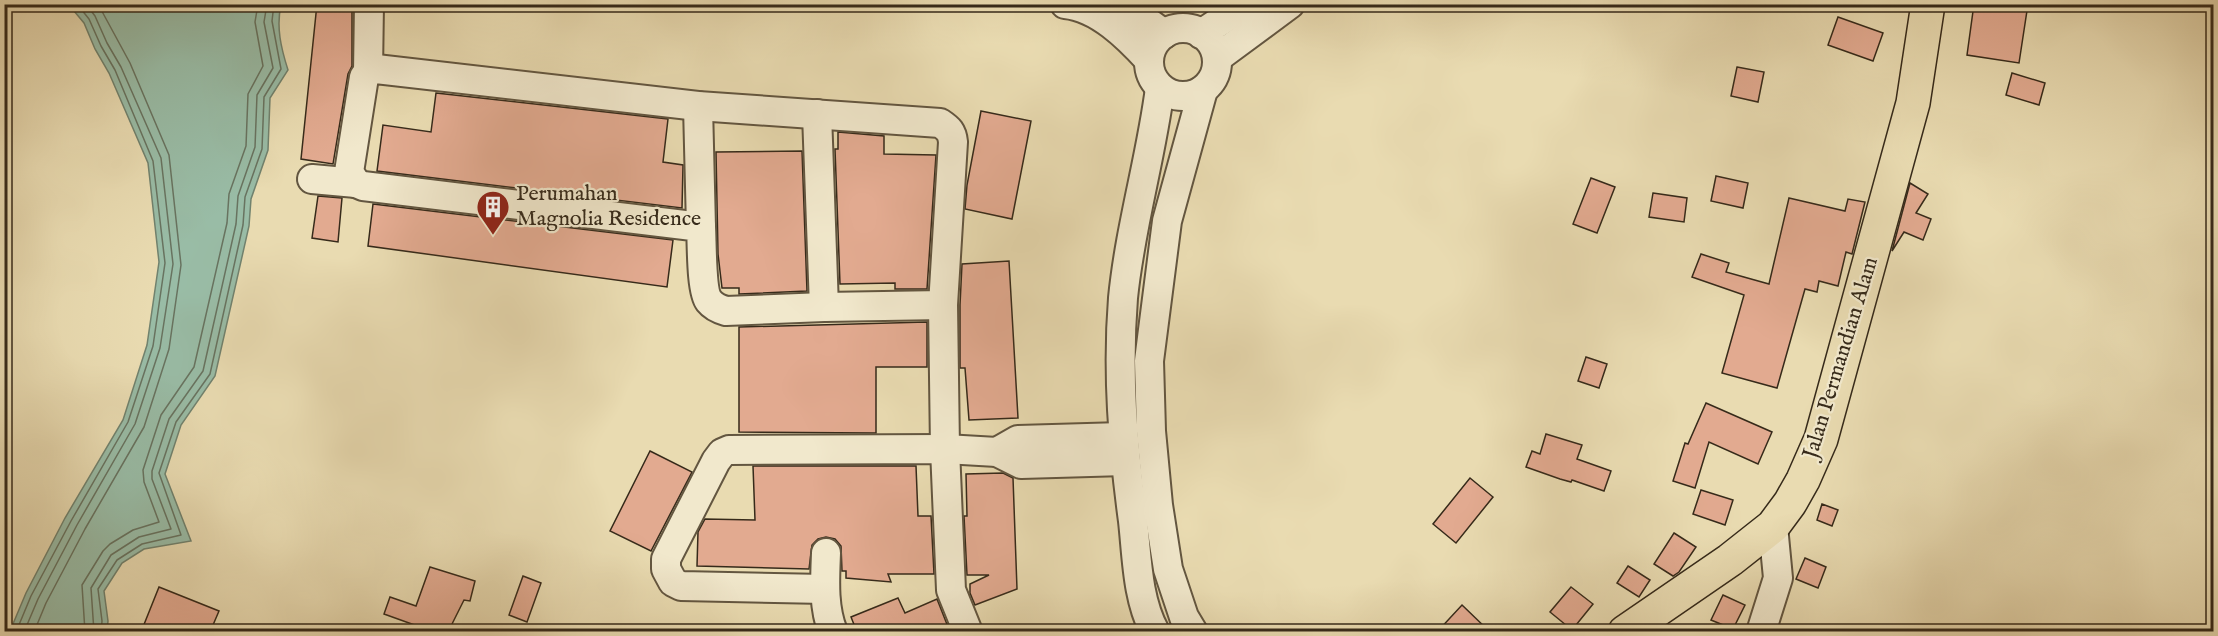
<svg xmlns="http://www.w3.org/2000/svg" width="2218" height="636" font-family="'IM FELL English',serif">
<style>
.water{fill:#99bca6;stroke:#71826e;stroke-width:1.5}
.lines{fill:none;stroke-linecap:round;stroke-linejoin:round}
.shore{stroke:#687360;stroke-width:1.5}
.building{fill:#e2aa90;stroke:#362a1a;stroke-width:1.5}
.minor-casing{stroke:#635640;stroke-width:32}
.major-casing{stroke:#362a1a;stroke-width:36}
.minor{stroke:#f1e8cc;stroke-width:28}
.major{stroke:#e9dbb1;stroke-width:33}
.labels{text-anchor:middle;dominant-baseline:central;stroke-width:4.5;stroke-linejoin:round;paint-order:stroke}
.poi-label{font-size:22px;fill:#362a1a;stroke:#f1e8cc;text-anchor:start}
.street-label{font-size:22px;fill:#362a1a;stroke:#f1e8cc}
</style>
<rect width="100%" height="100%" fill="#e9dbb1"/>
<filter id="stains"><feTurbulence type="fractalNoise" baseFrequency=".00333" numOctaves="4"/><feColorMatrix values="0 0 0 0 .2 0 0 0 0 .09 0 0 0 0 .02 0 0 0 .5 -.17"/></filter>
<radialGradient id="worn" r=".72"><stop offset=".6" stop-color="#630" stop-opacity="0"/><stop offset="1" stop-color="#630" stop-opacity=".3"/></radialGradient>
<!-- water -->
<path class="water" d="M 69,5 L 281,5 C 276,27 281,48 288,70 L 270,98 L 268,150 L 251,199 L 249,226 L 215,376 L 181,425 L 165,474 L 191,541 L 144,549 L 122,563 L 104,591 L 108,621 L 107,631 L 10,631 L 26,593 L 65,518 L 123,420 L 147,345 L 159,262 L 148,163 L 109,73 L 95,49 L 84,23 Z"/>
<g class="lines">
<!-- shore -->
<g class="shore">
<path d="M 16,632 L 31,596 L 71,521 L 128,422 L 153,346 L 165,263 L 153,161 L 115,70 L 101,46 L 89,19 L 77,4"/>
<path d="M 24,632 L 38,599 L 77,525 L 135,424 L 160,348 L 173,264 L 161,158 L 121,67 L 107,43 L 95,16 L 86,4"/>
<path d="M 34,632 L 46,603 L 85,529 L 144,427 L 169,349 L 181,265 L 169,155 L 130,63 L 98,4"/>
<path d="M 85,632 L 82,585 L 103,551 L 110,544 L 133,530 L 159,522 L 144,482 L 143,470 L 161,415 L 194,367 L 227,223 L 229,194 L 246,146 L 248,94 L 263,66 L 255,22 L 258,4"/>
<path d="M 94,632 L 91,588 L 111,555 L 139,537 L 171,529 L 152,479 L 152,471 L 169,419 L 203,371 L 236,224 L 238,196 L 255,147 L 257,95 L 273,68 L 264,22 L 267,4"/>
<path d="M 101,632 L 102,621 L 98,589 L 117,560 L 142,544 L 181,535 L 159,473 L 176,422 L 210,374 L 243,225 L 245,197 L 262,149 L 264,97 L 281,69 L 272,21 L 274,4"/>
</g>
</g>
<!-- building -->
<g class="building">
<path d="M 317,4 L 352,4 L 352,66 L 348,74 L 333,164 L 301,159 Z"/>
<path d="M 1974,4 L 2028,4 L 2019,63 L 1967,55 Z"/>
<path d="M 1838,17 L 1883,33 L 1873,61 L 1828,45 Z"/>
<path d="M 1737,67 L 1764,72 L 1758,102 L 1731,96 Z"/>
<path d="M 2012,73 L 2045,83 L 2039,105 L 2006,95 Z"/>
<path d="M 436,93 L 668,119 L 663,162 L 683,165 L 682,208 L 377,171 L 383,125 L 431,132 Z"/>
<path d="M 981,111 L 1031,121 L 1012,219 L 965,209 L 967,185 Z"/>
<path d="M 838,132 L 884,136 L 884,154 L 936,155 L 927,289 L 895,289 L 895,283 L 840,284 L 835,149 L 838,149 Z"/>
<path d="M 802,151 L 807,291 L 739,294 L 739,288 L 722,288 L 718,254 L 716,152 Z"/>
<path d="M 1716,176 L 1748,183 L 1743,208 L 1711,201 Z"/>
<path d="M 1591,178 L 1615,187 L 1597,233 L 1573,224 Z"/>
<path d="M 1910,183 L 1928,194 L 1916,213 L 1931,219 L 1923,240 L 1904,232 L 1892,251 Z"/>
<path d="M 1653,193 L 1687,198 L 1684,222 L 1649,217 Z"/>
<path d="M 318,196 L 342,198 L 338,242 L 312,238 Z"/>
<path d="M 1789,198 L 1845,211 L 1848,199 L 1865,202 L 1852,254 L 1846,252 L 1838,286 L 1819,281 L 1817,292 L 1805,289 L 1777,388 L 1722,373 L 1744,295 L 1692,277 L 1701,254 L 1729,263 L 1726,272 L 1769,284 Z"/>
<path d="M 373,204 L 673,240 L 667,287 L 368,246 Z"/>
<path d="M 1009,261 L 1018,418 L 969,420 L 965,368 L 960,368 L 960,305 L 962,264 Z"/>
<path d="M 927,322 L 927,367 L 876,367 L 876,433 L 739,432 L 739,327 Z"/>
<path d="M 1586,357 L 1607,364 L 1599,388 L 1578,381 Z"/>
<path d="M 1706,403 L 1772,432 L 1758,464 L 1709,442 L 1695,488 L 1673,481 L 1685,443 L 1688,444 Z"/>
<path d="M 1546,434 L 1582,445 L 1577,459 L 1611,471 L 1604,491 L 1572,480 L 1571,482 L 1560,479 L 1526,467 L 1532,451 L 1540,454 Z"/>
<path d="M 650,451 L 692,472 L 651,551 L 610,531 Z"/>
<path d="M 753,466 L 916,466 L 918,516 L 931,516 L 934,574 L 888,574 L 891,582 L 846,578 L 846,571 L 842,571 L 841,546 L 835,539 L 826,537 L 818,539 L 812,545 L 809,569 L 697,566 L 698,532 L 705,519 L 755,520 Z"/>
<path d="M 1003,473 L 1013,478 L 1017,589 L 975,605 L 970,593 L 970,584 L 989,575 L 967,575 L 964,516 L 967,516 L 966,474 Z"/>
<path d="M 1470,478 L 1493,497 L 1456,543 L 1433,524 Z"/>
<path d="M 1701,490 L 1733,500 L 1725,525 L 1693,514 Z"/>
<path d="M 1822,504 L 1838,510 L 1832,526 L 1817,520 Z"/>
<path d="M 1674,533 L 1696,547 L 1679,572 L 1673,576 L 1654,564 Z"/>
<path d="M 1805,558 L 1826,567 L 1818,588 L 1796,579 Z"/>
<path d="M 1628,566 L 1650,580 L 1639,597 L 1617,583 Z"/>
<path d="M 430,567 L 475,581 L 470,601 L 464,600 L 448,632 L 434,632 L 384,614 L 390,597 L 416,606 Z"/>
<path d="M 523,576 L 541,583 L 527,622 L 509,615 Z"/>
<path d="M 159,587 L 219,611 L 210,632 L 141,632 Z"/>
<path d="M 1571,587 L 1593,604 L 1572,630 L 1550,612 Z"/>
<path d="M 1723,595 L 1745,605 L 1733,629 L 1711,620 Z"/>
<path d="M 898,598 L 905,613 L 937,599 L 950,632 L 857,632 L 851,617 Z"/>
<path d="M 1462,605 L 1490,632 L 1437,632 Z"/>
</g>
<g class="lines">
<!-- minor casing -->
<g class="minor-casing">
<g id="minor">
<path d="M 1065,4 C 1098,7 1128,37 1149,60"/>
<path d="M 1123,4 L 1164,34"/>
<circle cx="1183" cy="62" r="34"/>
<path d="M 1201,34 L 1246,4"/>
<path d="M 1217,58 L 1290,4"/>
<path d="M 368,72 L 369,4"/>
<path d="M 698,106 L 701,227"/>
<path d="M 817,114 L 824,307"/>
<path d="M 312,179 L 356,183"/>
<path d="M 943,305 L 824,307 L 726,311 C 719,309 713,306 709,301 C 701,291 702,242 701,227 L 363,186 L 356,183 L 349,172 L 364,77 L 368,72 L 376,69 L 698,106 L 940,123 C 949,129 952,132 953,142 L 943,305 L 945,449 L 951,590 L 968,632"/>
<path d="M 997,452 L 1018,440 L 1122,437"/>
<path d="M 826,553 C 825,579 823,607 833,632"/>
<path d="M 825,589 L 681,586 L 673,582 L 666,569 L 666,559 L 716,461 L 722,453 L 729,450 L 945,449 L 997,452 L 1021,464 L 1125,461"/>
<path d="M 1155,632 C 1137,599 1137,557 1133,521 C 1123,446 1117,373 1123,298 C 1130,227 1151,158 1160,88"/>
<path d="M 1193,632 L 1184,617 L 1168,569 L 1158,505 L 1151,431 L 1149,361 L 1167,221 L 1203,90"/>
<path d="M 1761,632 L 1778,578 L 1773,526"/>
</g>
</g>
<!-- major casing -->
<g class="major-casing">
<path id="major" d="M 1625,632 L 1730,560 L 1773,526 L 1790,503 L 1803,480 L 1821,439 L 1913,103 L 1928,4"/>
</g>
<!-- minor -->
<use href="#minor" class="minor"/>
<!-- major -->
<use href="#major" class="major"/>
</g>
<!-- icons -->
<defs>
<g id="building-pin" transform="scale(1.725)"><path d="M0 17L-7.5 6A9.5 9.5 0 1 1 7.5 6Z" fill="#8f2418" stroke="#f1e8cc"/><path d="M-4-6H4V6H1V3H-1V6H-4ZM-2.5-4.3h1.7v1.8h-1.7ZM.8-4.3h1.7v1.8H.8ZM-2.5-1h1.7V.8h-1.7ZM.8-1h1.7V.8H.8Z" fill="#fff"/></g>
</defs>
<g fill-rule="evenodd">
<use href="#building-pin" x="493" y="207"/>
</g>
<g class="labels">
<!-- poi labels -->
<g class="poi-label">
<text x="516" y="194">Perumahan<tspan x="516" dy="25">Magnolia Residence</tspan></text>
</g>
<!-- street labels -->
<g class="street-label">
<text transform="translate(1841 358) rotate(-73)">Jalan Permandian Alam</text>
</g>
</g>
<!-- margin -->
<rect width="2218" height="636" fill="none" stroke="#e9dbb1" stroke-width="24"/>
<rect x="6" y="6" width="2206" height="624" fill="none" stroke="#362a1a" stroke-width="3"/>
<rect x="12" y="12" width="2194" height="612" fill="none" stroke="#362a1a" stroke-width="1.5"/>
<rect width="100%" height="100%" filter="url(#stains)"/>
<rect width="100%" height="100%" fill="url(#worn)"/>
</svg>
